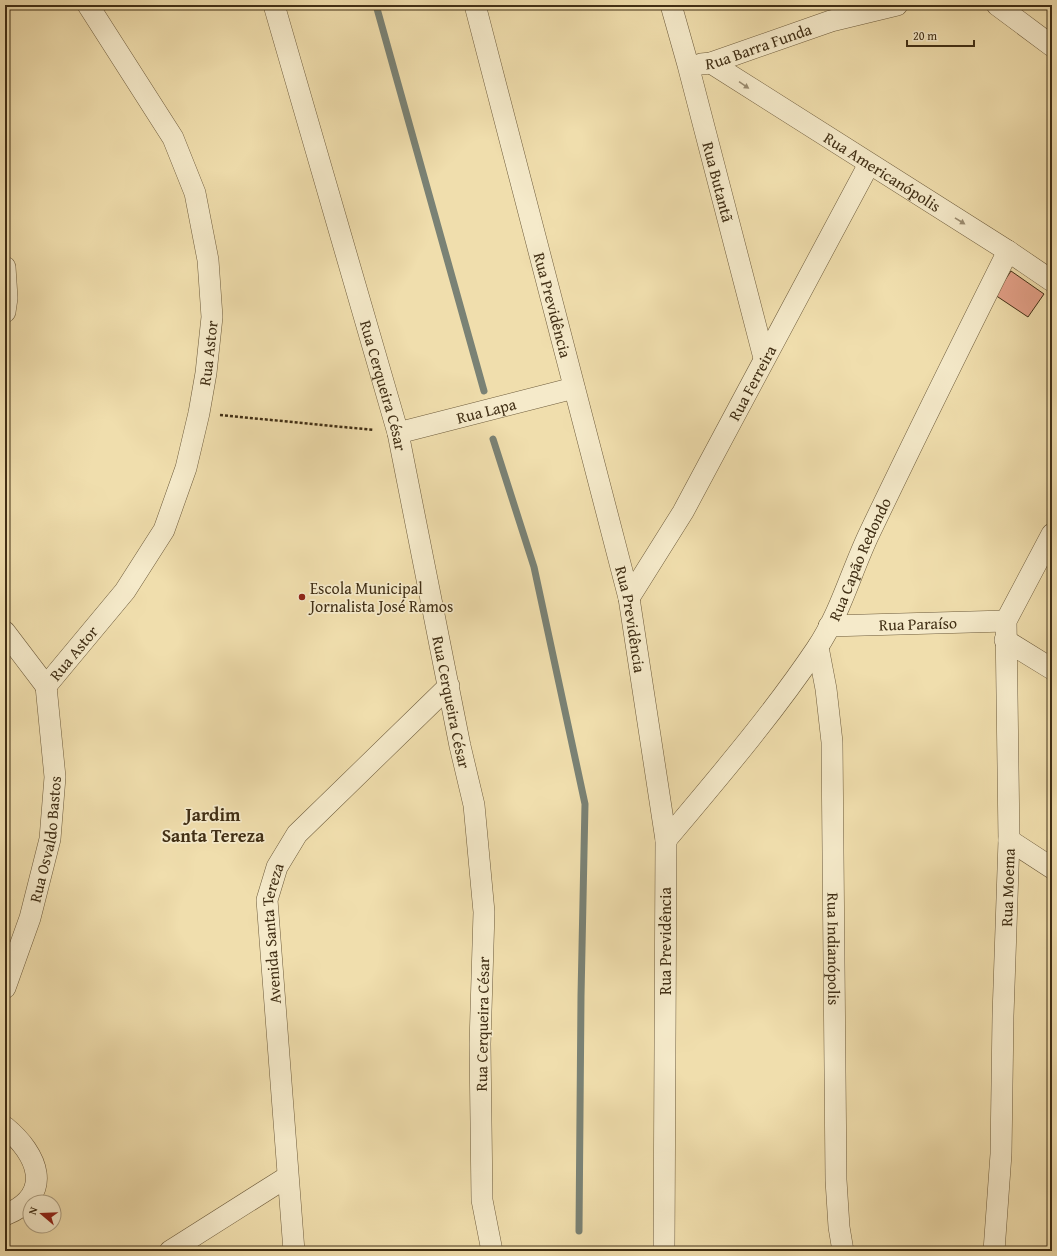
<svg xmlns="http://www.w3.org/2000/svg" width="1057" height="1256" font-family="'Gentium Book Plus',serif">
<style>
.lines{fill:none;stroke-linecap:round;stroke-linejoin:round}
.stream{stroke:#7a8275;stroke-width:7}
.building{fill:#e4a189;stroke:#412f15}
.street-casing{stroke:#6d5b3b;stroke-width:22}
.path{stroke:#412f15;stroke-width:2.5;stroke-dasharray:3 2;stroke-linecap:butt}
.street{stroke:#f5eaca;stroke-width:21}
.oneway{fill:#9b8c70}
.poi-dot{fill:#8f2418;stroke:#f5eaca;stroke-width:1.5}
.labels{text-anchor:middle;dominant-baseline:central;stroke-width:3.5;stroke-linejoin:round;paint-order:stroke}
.street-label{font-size:16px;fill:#412f15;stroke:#f5eaca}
.poi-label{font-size:16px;fill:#412f15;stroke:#f5eaca;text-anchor:start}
.quarter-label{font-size:18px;font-weight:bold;fill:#412f15;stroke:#f5eaca}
</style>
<rect width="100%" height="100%" fill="#f0dead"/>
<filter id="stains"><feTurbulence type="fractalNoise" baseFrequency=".005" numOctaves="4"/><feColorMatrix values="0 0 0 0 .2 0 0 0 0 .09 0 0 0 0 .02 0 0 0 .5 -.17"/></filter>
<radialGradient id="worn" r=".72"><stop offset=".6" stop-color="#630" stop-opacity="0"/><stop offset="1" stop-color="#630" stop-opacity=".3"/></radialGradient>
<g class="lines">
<!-- stream -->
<g class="stream">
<path d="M 376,5 L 484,391"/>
<path d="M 493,439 L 534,567 L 585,804 L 581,996 L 579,1231"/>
</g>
</g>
<!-- building -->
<path class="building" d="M 1011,271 L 1044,294 L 1028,317 L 995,295 Z"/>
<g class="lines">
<!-- street casing -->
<g class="street-casing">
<g id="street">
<path id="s1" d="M 274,5 L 398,433 L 460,746 L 474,805 L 484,912 L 480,1044 L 482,1200 L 492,1251"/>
<path id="s2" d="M 475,5 L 629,598 L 666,840 L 664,1251"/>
<path id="s3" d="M 671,5 L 688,65 L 764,358"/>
<path d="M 997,5 L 1052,46"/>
<path id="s4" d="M 711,63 L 1008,251 L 1052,281"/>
<path id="s5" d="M 701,64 L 711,63 L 831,21 L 897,5"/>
<path d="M 5,267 L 7,298 L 5,312"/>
<path id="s6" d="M 398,433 L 574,388"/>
<path id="s7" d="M 629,598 L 683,512 L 869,164"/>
<path id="s8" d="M 829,626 L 1006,621"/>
<path d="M 5,632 L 46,686"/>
<path d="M 1005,640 L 1052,669"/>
<path id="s9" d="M 818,647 L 826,689 L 832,742 L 836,1180 L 839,1227 L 843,1251"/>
<path id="s10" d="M 46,686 L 125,591 L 164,530 L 186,468 L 199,413 L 206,373 L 212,317 L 208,260 L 195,193 L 173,138 L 88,5"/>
<path id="s11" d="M 666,840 C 718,778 772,715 817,648 C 840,614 852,569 870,532 C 915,438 961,345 1008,251"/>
<path d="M 1009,840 L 1052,868"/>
<path id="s12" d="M 5,988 L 30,918 L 50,839 L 55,777 L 46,686"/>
<path d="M 5,1127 C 38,1154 55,1195 5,1215"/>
<path d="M 170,1251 L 287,1177"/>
<path id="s13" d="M 294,1251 L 267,900 L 277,867 L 297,834 L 449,686"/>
<path id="s14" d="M 994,1251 L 1001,1154 L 1003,1016 L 1009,840 L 1006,621 L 1052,534"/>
</g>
</g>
<!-- path -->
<path class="path" d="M 220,415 L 374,430"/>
<!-- street -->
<use href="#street" class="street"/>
</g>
<!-- one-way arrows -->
<defs><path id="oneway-solid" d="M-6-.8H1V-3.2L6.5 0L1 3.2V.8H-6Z"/></defs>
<g class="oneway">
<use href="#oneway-solid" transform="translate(744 85) rotate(34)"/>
<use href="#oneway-solid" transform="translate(960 221) rotate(32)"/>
</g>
<!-- markers -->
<circle class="poi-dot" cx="302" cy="597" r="4"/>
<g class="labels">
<!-- street labels -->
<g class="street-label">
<text stroke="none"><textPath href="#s5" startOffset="60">Rua Barra Funda</textPath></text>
<text stroke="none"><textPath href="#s4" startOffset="203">Rua Americanópolis</textPath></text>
<text stroke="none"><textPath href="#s3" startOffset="183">Rua Butantã</textPath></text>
<text stroke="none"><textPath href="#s2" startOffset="310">Rua Previdência</textPath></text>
<text stroke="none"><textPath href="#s10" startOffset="379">Rua Astor</textPath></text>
<text stroke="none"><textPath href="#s7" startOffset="248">Rua Ferreira</textPath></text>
<text stroke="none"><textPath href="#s1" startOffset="396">Rua Cerqueira César</textPath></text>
<text stroke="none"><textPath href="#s6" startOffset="91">Rua Lapa</textPath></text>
<text stroke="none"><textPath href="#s11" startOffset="343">Rua Capão Redondo</textPath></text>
<text stroke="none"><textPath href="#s2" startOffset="634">Rua Previdência</textPath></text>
<text stroke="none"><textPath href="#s8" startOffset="89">Rua Paraíso</textPath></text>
<text stroke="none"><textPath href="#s10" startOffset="43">Rua Astor</textPath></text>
<text stroke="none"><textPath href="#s1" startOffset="720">Rua Cerqueira César</textPath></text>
<text stroke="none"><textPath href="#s12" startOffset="155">Rua Osvaldo Bastos</textPath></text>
<text stroke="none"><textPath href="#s14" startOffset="364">Rua Moema</textPath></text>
<text stroke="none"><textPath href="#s13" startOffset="319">Avenida Santa Tereza</textPath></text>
<text transform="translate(665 941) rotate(-90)">Rua Previdência</text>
<text stroke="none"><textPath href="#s9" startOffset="303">Rua Indianópolis</textPath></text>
<text transform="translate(482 1024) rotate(-89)">Rua Cerqueira César</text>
</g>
<!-- poi labels -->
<g class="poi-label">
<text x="310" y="588">Escola Municipal<tspan x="310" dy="18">Jornalista José Ramos</tspan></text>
</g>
<!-- quarter labels -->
<g class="quarter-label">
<text x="213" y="814">Jardim<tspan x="213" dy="21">Santa Tereza</tspan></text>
</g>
</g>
<!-- margin -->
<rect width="1057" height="1256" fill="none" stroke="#f0dead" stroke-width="20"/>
<rect x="6" y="6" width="1045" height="1244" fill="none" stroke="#412f15" stroke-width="2"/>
<rect x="10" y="10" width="1037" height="1236" fill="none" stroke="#412f15"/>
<!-- north arrow -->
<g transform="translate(42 1214) rotate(289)"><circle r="19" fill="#f5eaca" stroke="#ad9f82"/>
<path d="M0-3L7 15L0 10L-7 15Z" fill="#8f2418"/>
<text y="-6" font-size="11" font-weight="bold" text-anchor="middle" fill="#412f15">N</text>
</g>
<!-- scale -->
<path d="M907 40v6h67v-6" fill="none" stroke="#412f15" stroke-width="2"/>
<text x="913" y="40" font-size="12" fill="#412f15" stroke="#f5eaca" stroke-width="3" paint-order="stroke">20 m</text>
<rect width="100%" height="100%" filter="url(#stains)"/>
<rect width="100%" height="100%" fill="url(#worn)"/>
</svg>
